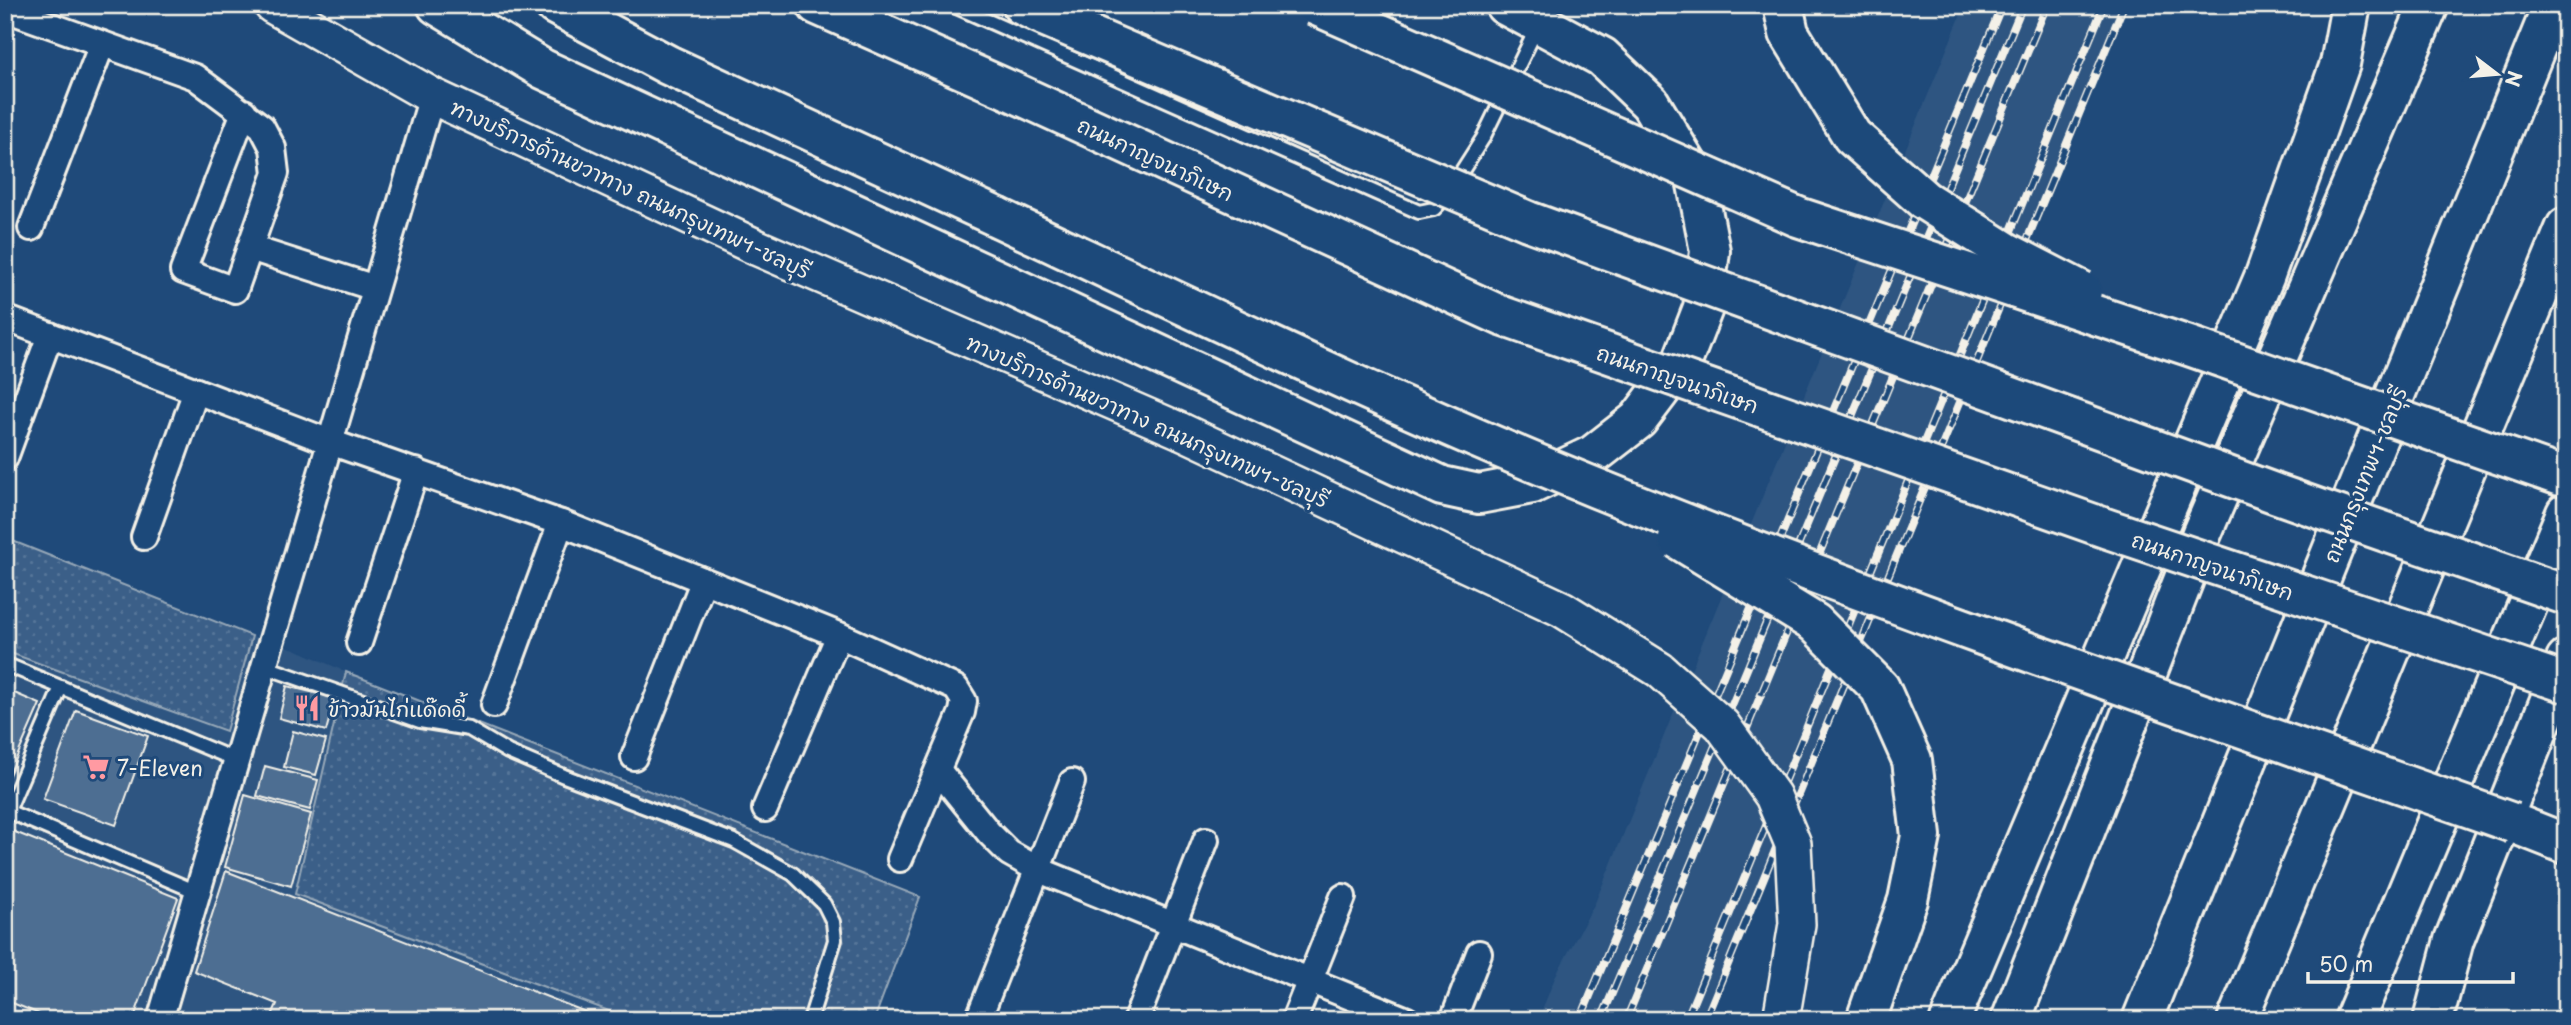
<svg xmlns="http://www.w3.org/2000/svg" width="2571" height="1025" font-family="'Playpen Sans','Playpen Sans Thai',sans-serif">
<style>
.built{fill:#2d5581}
.green{fill:url(#green-dots);stroke:#97a8b8;stroke-width:2}
.building{fill:#4d6e92;stroke:#f4f1e8;stroke-width:2}
.lines{fill:none;stroke-linecap:round;stroke-linejoin:round}
.lane-casing{stroke:#f4f1e8;stroke-width:18}
.street-casing{stroke:#f4f1e8;stroke-width:30}
.secondary-casing{stroke:#f4f1e8;stroke-width:40}
.highway-casing{stroke:#f4f1e8;stroke-width:44}
.lane{stroke:#1f4a7a;stroke-width:12}
.street{stroke:#1f4a7a;stroke-width:24}
.secondary{stroke:#1f4a7a;stroke-width:35}
.highway{stroke:#1f4a7a;stroke-width:38}
.rail-casing{stroke:#f4f1e8;stroke-width:8}
.rail{stroke:#1f4a7a;stroke-width:5;stroke-dasharray:16;stroke-linecap:butt}
.secondary-bridge-casing{stroke:#f4f1e8;stroke-width:40;stroke-linecap:butt}
.highway-bridge-casing{stroke:#f4f1e8;stroke-width:44;stroke-linecap:butt}
.secondary-bridge{stroke:#1f4a7a;stroke-width:35}
.highway-bridge{stroke:#1f4a7a;stroke-width:38}
.labels{text-anchor:middle;dominant-baseline:central;stroke-width:6;stroke-linejoin:round;paint-order:stroke}
.street-label{font-size:21px;fill:#f4f1e8;stroke:#1f4a7a}
.poi-label{font-size:21px;fill:#f4f1e8;stroke:#1f4a7a;text-anchor:start}
</style>
<defs>
<pattern id="green-dots" width="8" height="8" patternUnits="userSpaceOnUse" patternTransform="scale(1.75)"><rect width="8" height="8" fill="#3a5f88"/><path d="M2 2h.1M6 6h.1" fill="none" stroke="#577699" stroke-width="1.8" stroke-linecap="round"/></pattern>
</defs>
<rect width="100%" height="100%" fill="#1f4a7a"/>
<filter id="ink" filterUnits="userSpaceOnUse"><feTurbulence type="fractalNoise" baseFrequency=".0143" numOctaves="2"/><feDisplacementMap in="SourceGraphic" scale="14" xChannelSelector="R" yChannelSelector="G"/><feConvolveMatrix kernelMatrix="1 2 1 2 8 2 1 2 1" color-interpolation-filters="sRGB"/></filter>
<g filter="url(#ink)">
<!-- built -->
<g class="built">
<path d="M 1965,5 L 2123,5 L 1708,1020 L 1538,1020 L 1556,975 L 1595,903 Z"/>
<path d="M 252,636 L 295,649 L 346,672 L 295,894 L 633,1020 L 28,1020 L 5,1010 L 5,651 L 226,730 Z"/>
</g>
<!-- green -->
<g class="green">
<path d="M 5,538 L 252,636 L 226,731 L 5,651 Z"/>
<path d="M 346,672 L 920,897 L 874,1020 L 633,1020 L 295,894 Z"/>
</g>
<!-- building -->
<g class="building">
<path d="M 287,686 L 335,698 L 326,731 L 279,718 Z"/>
<path d="M 5,689 L 40,704 L 5,784 Z"/>
<path d="M 76,710 L 148,736 L 116,825 L 43,799 Z"/>
<path d="M 293,731 L 326,740 L 316,775 L 284,767 Z"/>
<path d="M 265,766 L 318,780 L 310,810 L 257,796 Z"/>
<path d="M 245,795 L 311,814 L 291,886 L 225,867 Z"/>
<path d="M 5,828 L 178,898 L 133,1020 L 54,1020 L 5,1000 Z"/>
<path d="M 226,871 L 606,1020 L 270,1020 L 277,1004 L 194,971 Z"/>
</g>
<g class="lines">
<!-- lane casing -->
<g class="lane-casing">
<g id="lane">
<path d="M 952,5 L 1419,212 L 1434,209 L 1444,199 L 1483,138 L 1548,5"/>
<path d="M 5,664 L 236,760"/>
<path d="M 263,666 L 420,721 L 469,729 L 508,752 L 564,776 L 734,841 L 793,874 L 824,904 L 833,922 L 835,940 L 810,1020"/>
<path d="M 5,810 L 197,892"/>
<path d="M 8,811 L 61,687"/>
</g>
</g>
<!-- street casing -->
<g class="street-casing">
<g id="street">
<path d="M 5,9 L 195,77 L 262,127 L 273,148 L 276,173 L 235,290 L 183,271 L 244,112"/>
<path d="M 31,228 L 102,44"/>
<path d="M 250,248 L 375,288"/>
<path d="M 5,318 L 330,442 L 561,523 L 839,635 L 956,688 L 964,701 L 962,712 L 900,859"/>
<path d="M 5,458 L 50,335"/>
<path d="M 144,537 L 196,391"/>
<path d="M 359,643 L 416,471"/>
<path d="M 494,705 L 561,523"/>
<path d="M 634,757 L 703,582"/>
<path d="M 938,770 L 989,833 L 1009,853 L 1039,870 L 1407,1020"/>
<path d="M 765,809 L 839,635"/>
<path d="M 160,1020 L 432,96"/>
<path d="M 978,1020 L 1072,782"/>
<path d="M 1136,1020 L 1206,840"/>
<path d="M 1294,1020 L 1343,897"/>
<path d="M 1453,1020 L 1479,953"/>
</g>
</g>
<!-- secondary casing -->
<g class="secondary-casing">
<path id="secondary" d="M 272,5 L 432,96 L 758,248 L 1181,431"/>
</g>
<!-- highway casing -->
<g class="highway-casing">
<g id="highway">
<path d="M 437,5 L 543,69 L 1442,486 L 1479,494 L 1532,484 L 1593,455 L 1638,420 L 1682,362 L 1703,308 L 1710,251 L 1696,179 L 1650,103 L 1602,57 L 1505,5"/>
<path d="M 555,5 L 668,65 L 997,217"/>
<path d="M 817,5 L 1011,91"/>
<path d="M 1022,5 L 1046,17"/>
<path d="M 2513,823 L 2566,844"/>
<path d="M 1950,1020 L 2265,275 L 2340,64 L 2351,5"/>
<path d="M 2011,1020 L 2202,533 L 2429,5"/>
<path d="M 2142,1020 L 2553,5"/>
<path d="M 2237,1020 L 2566,227"/>
<path d="M 2354,1020 L 2566,513"/>
<path d="M 2433,1020 L 2454,940 L 2566,660"/>
</g>
</g>
<!-- lane -->
<use href="#lane" class="lane"/>
<!-- street -->
<use href="#street" class="street"/>
<!-- secondary -->
<use href="#secondary" class="secondary"/>
<!-- highway -->
<use href="#highway" class="highway"/>
<!-- rail casing -->
<g class="rail-casing">
<g id="rail">
<path d="M 1580,1020 L 2002,5"/>
<path d="M 1601,1020 L 2023,5"/>
<path d="M 1626,1020 L 2047,5"/>
<path d="M 1686,1020 L 2104,5"/>
<path d="M 1705,1020 L 2124,5"/>
</g>
</g>
<!-- rail -->
<use href="#rail" class="rail"/>
<!-- secondary-bridge casing -->
<g class="secondary-bridge-casing">
<path id="secondary-bridge" d="M 1181,431 L 1562,609 L 1660,670 L 1722,725 L 1773,796 L 1793,844 L 1797,924 L 1781,1020"/>
</g>
<!-- highway-bridge casing -->
<g class="highway-bridge-casing">
<g id="highway-bridge">
<path d="M 1315,5 L 1798,217 L 2189,346 L 2566,478"/>
<path d="M 1783,5 L 1789,33 L 1852,136 L 1924,200 L 2008,253 L 2082,291"/>
<path d="M 1046,17 L 1528,221 L 2277,494 L 2566,595"/>
<path d="M 1011,91 L 1502,316 L 2108,529 L 2566,683"/>
<path d="M 997,217 C 1195,310 1392,406 1596,488 C 1898,610 2206,715 2513,823"/>
<path d="M 1678,539 L 1815,623 L 1880,688 L 1912,760 L 1921,836 L 1908,900 L 1866,1020"/>
</g>
</g>
<!-- secondary-bridge -->
<use href="#secondary-bridge" class="secondary-bridge"/>
<!-- highway-bridge -->
<use href="#highway-bridge" class="highway-bridge"/>
</g>
</g>
<!-- icons -->
<defs>
<g id="restaurant-bare" transform="scale(2.1)"><path d="M-5-6h1v4h1v-4h1v4h1v-4h1v5L-1.5 .5V6h-2V.5L-5-1ZM5-6V6H3V1.5H1.5Q1.5-4 5-6Z" fill="#ff9aa2" stroke="#1f4a7a" stroke-width="2.5" paint-order="stroke"/></g>
<g id="supermarket-bare" transform="scale(2.1)"><path d="M-6-5.5h2.5l.6 2H6L4.5 2H-2.5L-4.4-4H-6ZM-1.5 3.2a1.3 1.3 0 1 0 .1 0ZM3 3.2a1.3 1.3 0 1 0 .1 0Z" fill="#ff9aa2" stroke="#1f4a7a" stroke-width="2.5" paint-order="stroke"/></g>
</defs>
<g fill-rule="evenodd">
<use href="#restaurant-bare" x="307" y="708"/>
<use href="#supermarket-bare" x="96" y="767"/>
</g>
<g class="labels">
<!-- street labels -->
<g class="street-label">
<text transform="translate(1156 158) rotate(25)">ถนนกาญจนาภิเษก</text>
<text transform="translate(631 188) rotate(25)">ทางบริการด้านขวาทาง ถนนกรุงเทพฯ-ชลบุรี</text>
<text transform="translate(1678 378) rotate(19)">ถนนกาญจนาภิเษก</text>
<text transform="translate(1148 420) rotate(24)">ทางบริการด้านขวาทาง ถนนกรุงเทพฯ-ชลบุรี</text>
<text transform="translate(2364 474) rotate(-68)">ถนนกรุงเทพฯ-ชลบุรี</text>
<text transform="translate(2213 565) rotate(19)">ถนนกาญจนาภิเษก</text>
</g>
<!-- poi labels -->
<g class="poi-label">
<text x="328" y="708">ข้าวมันไก่แด๊ดดี้</text>
<text x="117" y="767">7-Eleven</text>
</g>
</g>
<!-- margin -->
<rect width="2571" height="1025" fill="none" stroke="#1f4a7a" stroke-width="28"/>
<rect x="14" y="14" width="2543" height="997" fill="none" stroke="#f4f1e8" stroke-width="2.5" filter="url(#ink)"/>
<!-- north arrow -->
<g transform="translate(2497 74) rotate(106)" stroke="#1f4a7a" stroke-width="5" paint-order="stroke">
<path d="M0-5L12 26L0 18L-12 26Z" fill="#f4f1e8"/>
<text y="-10" font-size="19" font-weight="bold" text-anchor="middle" fill="#f4f1e8">N</text>
</g>
<!-- scale -->
<path d="M2308 972v10h205v-10" fill="none" stroke="#f4f1e8" stroke-width="3.5"/>
<text x="2319" y="972" font-size="21" fill="#f4f1e8" stroke="#1f4a7a" stroke-width="5" paint-order="stroke">50 m</text>
</svg>
